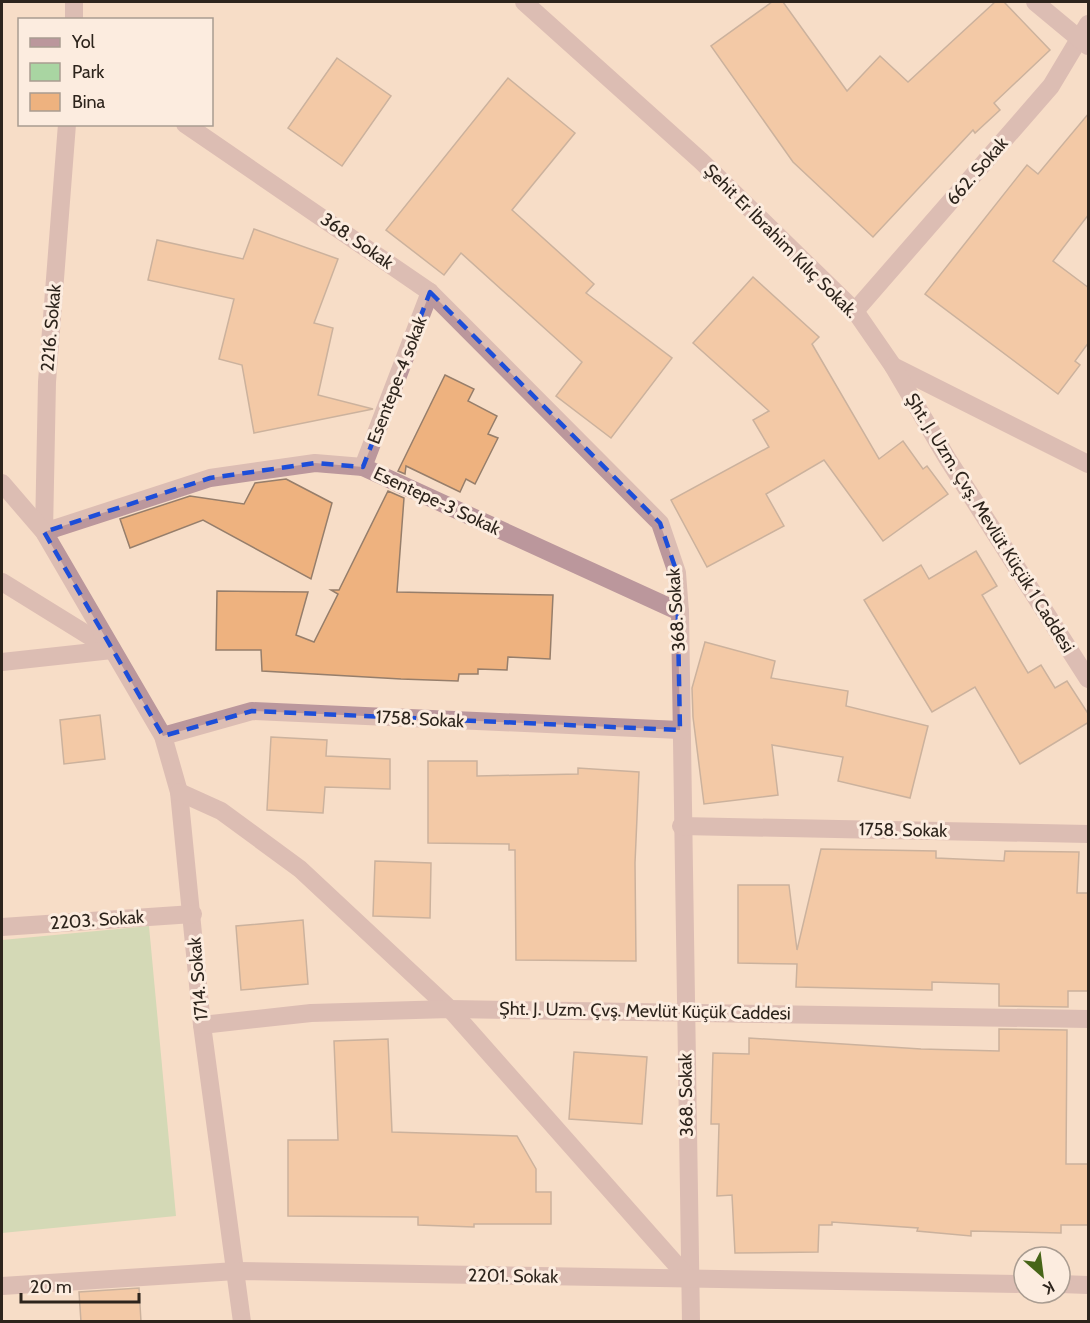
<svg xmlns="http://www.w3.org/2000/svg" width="1090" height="1323" font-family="Cabin,sans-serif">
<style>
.green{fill:#a9d5a2}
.building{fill:#eeb27f;stroke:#967e6b;stroke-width:1.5}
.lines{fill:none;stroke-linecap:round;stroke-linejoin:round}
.lane{stroke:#bb979c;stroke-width:18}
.street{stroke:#bb979c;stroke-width:18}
.marked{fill:none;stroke:#1d4ed8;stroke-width:4.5;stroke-dasharray:12 8;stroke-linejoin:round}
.labels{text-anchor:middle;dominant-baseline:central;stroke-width:6;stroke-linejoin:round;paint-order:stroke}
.street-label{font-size:18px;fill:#2d241c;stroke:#fcecdf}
</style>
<rect width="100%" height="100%" fill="#f7ddc7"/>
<!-- green -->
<path class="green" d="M 149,926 L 176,1216 L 2,1233 L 2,940 Z"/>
<!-- building -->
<g class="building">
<path d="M 772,2 L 783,2 L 847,91 L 880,56 L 908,82 L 995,2 L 1004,2 L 1050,50 L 994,103 L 1000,110 L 975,133 L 973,130 L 873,237 L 793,162 L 711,46 Z"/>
<path d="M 337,58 L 391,96 L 342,166 L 288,128 Z"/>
<path d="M 508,78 L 575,133 L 512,210 L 594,284 L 586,293 L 672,358 L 611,438 L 556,396 L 582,362 L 461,253 L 444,275 L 386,230 Z"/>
<path d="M 1089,113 L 1089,214 L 1053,261 L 1089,288 L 1089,342 L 1075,361 L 1080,365 L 1058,394 L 925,294 L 1027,165 L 1038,174 Z"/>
<path d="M 254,229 L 338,259 L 314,323 L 333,328 L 318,395 L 373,409 L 254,433 L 242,365 L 219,359 L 234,299 L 148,280 L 157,240 L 243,259 Z"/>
<path d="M 753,277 L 819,337 L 812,344 L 879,459 L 903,441 L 923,469 L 927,466 L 948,494 L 883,541 L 824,460 L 766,494 L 784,526 L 707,567 L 671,500 L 769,447 L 753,420 L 769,411 L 693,343 Z"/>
<path d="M 445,375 L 474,389 L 468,401 L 497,416 L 488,434 L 498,438 L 475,484 L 466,479 L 460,492 L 406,466 L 405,474 L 398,471 Z"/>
<path d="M 286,479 L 332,503 L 311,579 L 203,520 L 130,548 L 120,519 L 190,496 L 244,504 L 255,483 Z"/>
<path d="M 388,491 L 404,498 L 397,592 L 553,595 L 550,659 L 508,657 L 507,670 L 478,669 L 478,674 L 459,674 L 458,681 L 401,679 L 262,671 L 261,650 L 216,650 L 217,591 L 308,592 L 296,635 L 314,642 L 338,594 L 331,590 L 339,590 Z"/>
<path d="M 976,551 L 997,586 L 982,595 L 1028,673 L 1041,665 L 1055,688 L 1067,681 L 1089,715 L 1089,722 L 1020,764 L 975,687 L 932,712 L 864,600 L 921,565 L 929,579 Z"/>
<path d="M 705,642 L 775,661 L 771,678 L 848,691 L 846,706 L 928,726 L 910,798 L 838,781 L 843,757 L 772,745 L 778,795 L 704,804 L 693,717 L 692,688 Z"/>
<path d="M 100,715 L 105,759 L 64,764 L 60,720 Z"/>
<path d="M 271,737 L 327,740 L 326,756 L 390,759 L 390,789 L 325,787 L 323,813 L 267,810 Z"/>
<path d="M 428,761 L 477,761 L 477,776 L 578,774 L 578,768 L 639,772 L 635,863 L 636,961 L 516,960 L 515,850 L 509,850 L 509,844 L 428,843 Z"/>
<path d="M 821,849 L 936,851 L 936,858 L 1004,861 L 1005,851 L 1079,852 L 1077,893 L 1089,893 L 1089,991 L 1068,991 L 1068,1007 L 999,1006 L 999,984 L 932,982 L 932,990 L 796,987 L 797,964 L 738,963 L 738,885 L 789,885 L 797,950 Z"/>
<path d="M 375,861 L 431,863 L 430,918 L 373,916 Z"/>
<path d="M 303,920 L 308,984 L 241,990 L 236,926 Z"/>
<path d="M 999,1029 L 1067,1030 L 1066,1164 L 1089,1164 L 1088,1225 L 1061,1225 L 1061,1233 L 971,1231 L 971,1236 L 917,1231 L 918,1228 L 832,1222 L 832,1225 L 819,1225 L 818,1252 L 735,1253 L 732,1195 L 717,1196 L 719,1124 L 711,1124 L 713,1053 L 749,1054 L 749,1038 L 921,1049 L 999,1051 Z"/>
<path d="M 388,1039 L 392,1132 L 517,1136 L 536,1169 L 536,1192 L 551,1192 L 551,1224 L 474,1224 L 474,1227 L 418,1225 L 418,1217 L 288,1216 L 288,1140 L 338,1140 L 334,1041 Z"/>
<path d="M 574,1052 L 647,1057 L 642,1124 L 569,1119 Z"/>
<path d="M 139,1288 L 141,1322 L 81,1322 L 79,1292 Z"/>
</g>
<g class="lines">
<!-- lane -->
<g class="lane">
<path d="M 855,311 L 1051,86 L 1088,24"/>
<path d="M 2,582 L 112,650"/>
</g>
<!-- street -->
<g class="street">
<path d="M 524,2 L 701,161 L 855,311 L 893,366 L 1088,464"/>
<path d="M 1035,2 L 1088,46"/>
<path d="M 74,20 L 74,2"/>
<path d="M 67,124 L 47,382 L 44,532 L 210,478 L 315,463 L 363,467 L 680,612"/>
<path d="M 185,124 L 430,292 L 660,523 L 677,573 L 680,612 L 691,1322"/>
<path d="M 893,366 L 947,458 L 1088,679"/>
<path d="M 363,467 L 430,292"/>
<path d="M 2,483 L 44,532 L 163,736 L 179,792 L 202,1025 L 242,1322"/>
<path d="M 2,662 L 112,650"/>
<path d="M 163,736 L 252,711 L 680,730"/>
<path d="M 179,792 L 221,811 L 300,869 L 450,1009 L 689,1279"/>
<path d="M 681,826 L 1088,834"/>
<path d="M 2,927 L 193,914"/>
<path d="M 202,1025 L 311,1013 L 450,1009 L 1088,1019"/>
<path d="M 1060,1284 L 1088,1285"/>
<path d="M 2,1286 L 236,1271 L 1024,1284"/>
</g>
</g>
<!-- marked area -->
<path d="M0 0H1090V1323H0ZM 430,292 L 660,523 L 677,573 L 680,730 L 252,711 L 163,736 L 44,532 L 210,478 L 315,463 L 363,467 Z" fill="#f7ddc7" fill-opacity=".55" fill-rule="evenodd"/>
<path class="marked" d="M 430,292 L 660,523 L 677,573 L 680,730 L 252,711 L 163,736 L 44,532 L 210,478 L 315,463 L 363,467 Z"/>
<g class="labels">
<!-- street labels -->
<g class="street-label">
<text transform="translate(977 171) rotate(-49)">662. Sokak</text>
<text transform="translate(357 241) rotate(35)">368. Sokak</text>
<text transform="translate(781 241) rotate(45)">Şehit Er İbrahim Kılıç Sokak.</text>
<text transform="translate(51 328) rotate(-85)">2216. Sokak</text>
<text transform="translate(397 380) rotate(-69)">Esentepe-4 sokak</text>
<text transform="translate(437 501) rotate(25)">Esentepe-3 Sokak</text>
<text transform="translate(990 523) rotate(58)">Şht. J. Uzm. Çvş. Mevlüt Küçük 1 Caddesi</text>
<text transform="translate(676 610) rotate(-94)">368. Sokak</text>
<text transform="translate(420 719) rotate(3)">1758. Sokak</text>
<text transform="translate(903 830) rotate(1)">1758. Sokak</text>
<text transform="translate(97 920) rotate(-4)">2203. Sokak</text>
<text transform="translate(198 979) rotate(-95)">1714. Sokak</text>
<text transform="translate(645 1011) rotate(1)">Şht. J. Uzm. Çvş. Mevlüt Küçük Caddesi</text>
<text transform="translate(686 1095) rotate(-91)">368. Sokak</text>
<text transform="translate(513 1276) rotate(1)">2201. Sokak</text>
</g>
</g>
<!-- border -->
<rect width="1090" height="1323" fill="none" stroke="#2d241c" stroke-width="6"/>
<!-- legend -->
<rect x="18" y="18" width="195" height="108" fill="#fcecdf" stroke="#a99c91" stroke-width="1.5"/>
<rect x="30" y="38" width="30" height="9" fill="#bb979c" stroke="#a99c91" stroke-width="1.5"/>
<text x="72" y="48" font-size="18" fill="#2d241c">Yol</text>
<rect x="30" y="63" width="30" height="18" fill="#a9d5a2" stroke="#a99c91" stroke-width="1.5"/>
<text x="72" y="78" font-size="18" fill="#2d241c">Park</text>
<rect x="30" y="93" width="30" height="18" fill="#eeb27f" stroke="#a99c91" stroke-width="1.5"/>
<text x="72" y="108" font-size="18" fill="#2d241c">Bina</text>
<!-- north arrow -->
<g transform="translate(1042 1275) rotate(152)"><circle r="28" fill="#fcecdf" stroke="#a99c91" stroke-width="1.5"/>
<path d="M0-4.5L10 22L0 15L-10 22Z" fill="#476518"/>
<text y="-9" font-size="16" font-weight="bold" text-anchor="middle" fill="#2d241c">K</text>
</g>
<!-- scale -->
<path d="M21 1293v9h118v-9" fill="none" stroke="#2d241c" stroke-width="3"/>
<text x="30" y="1293" font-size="18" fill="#2d241c" stroke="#fcecdf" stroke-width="4.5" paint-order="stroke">20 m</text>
</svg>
